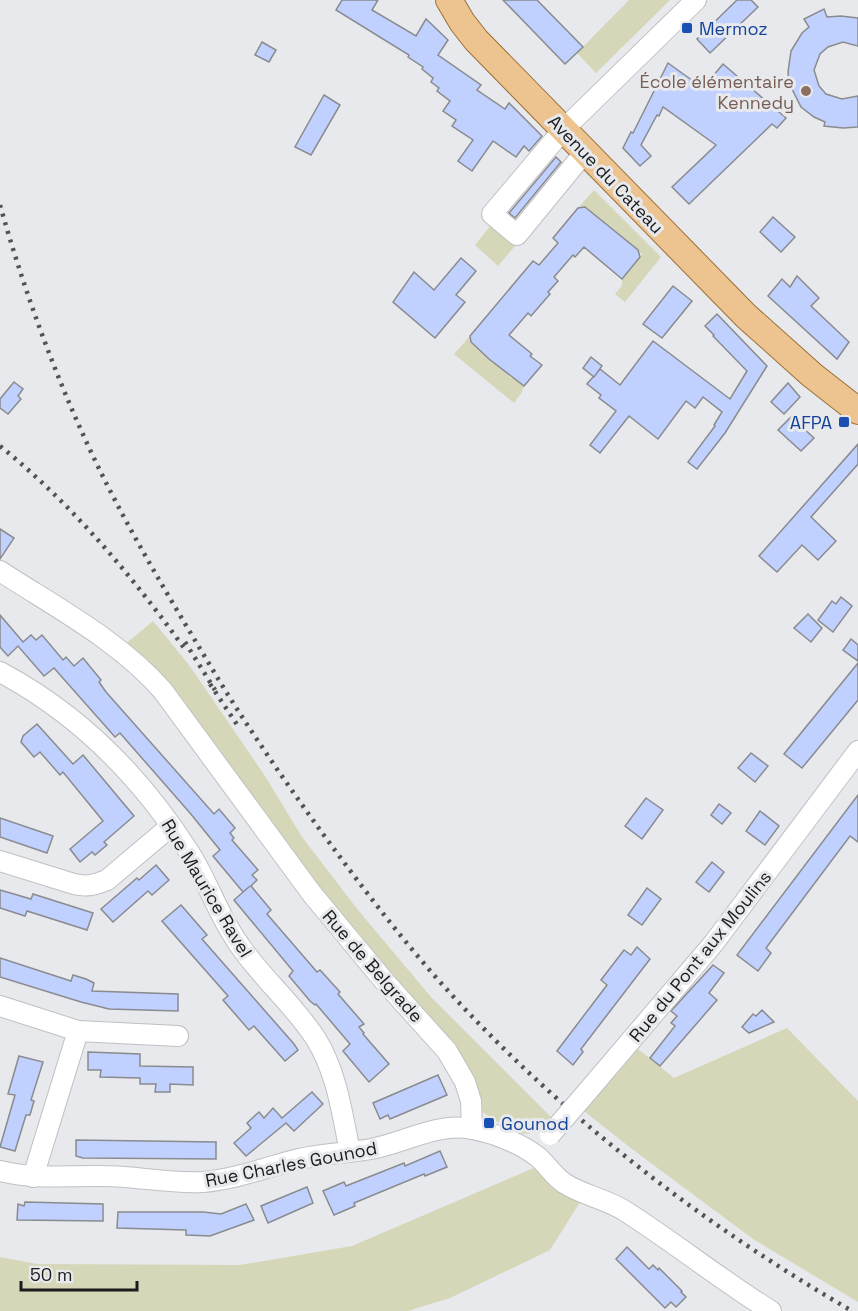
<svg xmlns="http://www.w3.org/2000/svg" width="858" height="1311" font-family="'Space Grotesk',sans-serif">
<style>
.green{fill:#d5d7b8}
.building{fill:#c1d1ff;stroke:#8a8b8e;stroke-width:1.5}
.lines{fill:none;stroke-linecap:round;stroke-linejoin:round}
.minor-casing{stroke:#bfc0c3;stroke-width:22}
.major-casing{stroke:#9c6f36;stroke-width:28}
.minor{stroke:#fff;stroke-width:20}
.major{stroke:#edc48f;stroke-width:26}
.rail{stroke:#535355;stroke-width:4.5;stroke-dasharray:3 6;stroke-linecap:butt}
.minor-bridge-casing{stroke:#bfc0c3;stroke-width:22;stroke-linecap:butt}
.minor-bridge{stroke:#fff;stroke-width:20}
.transit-dot{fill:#1a4fb4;stroke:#e7e9ec;stroke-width:2}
.education-dot{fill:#8d6e63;stroke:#e7e9ec;stroke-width:2}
.labels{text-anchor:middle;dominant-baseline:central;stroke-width:6;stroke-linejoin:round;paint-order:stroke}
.transit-label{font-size:18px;fill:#164399;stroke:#e7e9ec;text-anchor:start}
.education-label{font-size:18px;fill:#785e54;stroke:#e7e9ec;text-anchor:end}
.street-label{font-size:18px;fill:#1c1c1d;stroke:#e7e9ec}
</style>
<rect width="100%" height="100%" fill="#e7e9ec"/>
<!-- green -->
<g class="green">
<path d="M 629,0 L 670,0 L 596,73 L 577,53 Z"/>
<path d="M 594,190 L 661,257 L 625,302 L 615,294 L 622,286 L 622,279 L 642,254 L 606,223 L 578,208 Z"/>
<path d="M 491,225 L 516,245 L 498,266 L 475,245 Z"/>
<path d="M 470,336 L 471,342 L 511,378 L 513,377 L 524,386 L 522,392 L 514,403 L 454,354 Z"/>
<path d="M 153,621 L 189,665 L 265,776 L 302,837 L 358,910 L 431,997 L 555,1121 C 522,1146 511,1130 481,1111 L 474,1090 L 122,647 Z"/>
<path d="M 787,1028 L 858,1101 L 858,1302 L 753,1239 L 632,1149 L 584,1111 L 638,1049 L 674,1078 Z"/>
<path d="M 536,1167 L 580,1202 L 550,1250 L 450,1298 L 408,1311 L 0,1311 L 0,1257 L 37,1264 L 240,1265 L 352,1246 Z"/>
</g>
<!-- building -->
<g class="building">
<path d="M 342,0 L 378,0 L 372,10 L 416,36 L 426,19 L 448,40 L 438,55 L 481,85 L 477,90 L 505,109 L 509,103 L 542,136 L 529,151 L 524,146 L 516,157 L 493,141 L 472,171 L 458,161 L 473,140 L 452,126 L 456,120 L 443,111 L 450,101 L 437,91 L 439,88 L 431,82 L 433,78 L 422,69 L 423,67 L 408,57 L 409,55 L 336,10 Z"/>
<path d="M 503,0 L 537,0 L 583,47 L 565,64 Z"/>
<path d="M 737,0 L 751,0 L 758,7 L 710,53 L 697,39 Z"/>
<path d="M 824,9 L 827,17 L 841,16 L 858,18 L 858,46 L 843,42 L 828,47 L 820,54 L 814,70 L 819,86 L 826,94 L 842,99 L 858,96 L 858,127 L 843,128 L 824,126 L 825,122 L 814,117 L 801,107 L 789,83 L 788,72 L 791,51 L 802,33 L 809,27 L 804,19 Z"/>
<path d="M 262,42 L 276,50 L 269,62 L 255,55 Z"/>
<path d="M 668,63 L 703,88 L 723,64 L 786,118 L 777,128 L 772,124 L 689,204 L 672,187 L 716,145 L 663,107 L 659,116 L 657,115 L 641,145 L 651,156 L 640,166 L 623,148 L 631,132 L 633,133 Z"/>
<path d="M 324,95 L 340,105 L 311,155 L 295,147 Z"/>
<path d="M 556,157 L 561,162 L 515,218 L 509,213 Z"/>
<path d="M 585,207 L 638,250 L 640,257 L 622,279 L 584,247 L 575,257 L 573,255 L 554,277 L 558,281 L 548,292 L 550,294 L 531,316 L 528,313 L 509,335 L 532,354 L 530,356 L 542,365 L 524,386 L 489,359 L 471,342 L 470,336 L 533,261 L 539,265 L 558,243 L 553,238 L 578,208 Z"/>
<path d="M 773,217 L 795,237 L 781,252 L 760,232 Z"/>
<path d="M 461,258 L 476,271 L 456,295 L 465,302 L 435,338 L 393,302 L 414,272 L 434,290 Z"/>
<path d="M 797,276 L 819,298 L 811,306 L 849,342 L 837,359 L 768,296 L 782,279 L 790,287 Z"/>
<path d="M 673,286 L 692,301 L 662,338 L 643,324 Z"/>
<path d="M 717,314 L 767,366 L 725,433 L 697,469 L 688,462 L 715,426 L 714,425 L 722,412 L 703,397 L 695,408 L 686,401 L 658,439 L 629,416 L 600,453 L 590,445 L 616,411 L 599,398 L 601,395 L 587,384 L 600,369 L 620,385 L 653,341 L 730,399 L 747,371 L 713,336 L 714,335 L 705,326 Z"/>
<path d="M 591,357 L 602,366 L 594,377 L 583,368 Z"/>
<path d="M 14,382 L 23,389 L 18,396 L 21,399 L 8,414 L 0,408 L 0,399 Z"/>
<path d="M 788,383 L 800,397 L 784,414 L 771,402 Z"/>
<path d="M 791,417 L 814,438 L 801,451 L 778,430 Z"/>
<path d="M 858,444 L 858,464 L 811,517 L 836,541 L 818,560 L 802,545 L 777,572 L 759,556 Z"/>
<path d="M 0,529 L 14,538 L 0,559 Z"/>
<path d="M 841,597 L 852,606 L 833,632 L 818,620 L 832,601 L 836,604 Z"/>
<path d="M 808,614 L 822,628 L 811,642 L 794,628 Z"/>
<path d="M 0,615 L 23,642 L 31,635 L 36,640 L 42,635 L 63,660 L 66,657 L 74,666 L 83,658 L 101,680 L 99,682 L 106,692 L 214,814 L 219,809 L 235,828 L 230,833 L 234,838 L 232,840 L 258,870 L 252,875 L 257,880 L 251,886 L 271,910 L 267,914 L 317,972 L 320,970 L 340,992 L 338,994 L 364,1024 L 359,1027 L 364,1033 L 363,1034 L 389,1064 L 369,1082 L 343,1051 L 350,1044 L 316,1004 L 315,1005 L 310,1001 L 289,976 L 293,971 L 234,900 L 250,886 L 243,892 L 213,856 L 220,850 L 190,813 L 120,733 L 115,737 L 54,668 L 44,676 L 18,646 L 8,656 L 0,647 Z"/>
<path d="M 851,639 L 858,645 L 858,661 L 843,650 Z"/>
<path d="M 858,663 L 858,700 L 802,768 L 784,754 Z"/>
<path d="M 37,724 L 73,764 L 83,755 L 134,816 L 104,842 L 107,845 L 95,855 L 92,852 L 80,862 L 70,849 L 103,821 L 63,772 L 60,775 L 40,752 L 34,757 L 21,742 L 23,736 Z"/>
<path d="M 751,753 L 768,766 L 755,782 L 738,768 Z"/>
<path d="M 858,795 L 858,842 L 850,836 L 766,948 L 771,953 L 758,971 L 737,955 Z"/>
<path d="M 646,798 L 663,810 L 642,839 L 625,826 Z"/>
<path d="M 719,804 L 731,813 L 722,824 L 711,815 Z"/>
<path d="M 760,811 L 779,826 L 765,845 L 746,831 Z"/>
<path d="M 0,818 L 53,836 L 47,853 L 0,837 Z"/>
<path d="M 712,862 L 724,872 L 709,892 L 696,882 Z"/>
<path d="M 156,865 L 169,880 L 152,895 L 148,891 L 113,922 L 101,909 L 137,878 L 139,880 Z"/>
<path d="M 647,888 L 661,899 L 642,925 L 628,915 Z"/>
<path d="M 0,890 L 31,899 L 33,894 L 93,913 L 87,930 L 27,911 L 25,916 L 0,908 Z"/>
<path d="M 181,905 L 207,935 L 202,939 L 294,1044 L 298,1050 L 285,1061 L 254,1026 L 249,1030 L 223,1000 L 228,996 L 162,921 Z"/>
<path d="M 637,947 L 650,959 L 581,1049 L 583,1052 L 573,1065 L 557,1051 L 607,985 L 601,980 L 624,950 L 631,955 Z"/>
<path d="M 0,958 L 71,981 L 73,975 L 86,979 L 94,983 L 92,991 L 178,994 L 178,1011 L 109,1009 L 81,1002 L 0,977 Z"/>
<path d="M 713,965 L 724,973 L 709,993 L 717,1000 L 660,1066 L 650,1058 L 675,1026 L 671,1023 L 677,1016 L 671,1011 Z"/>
<path d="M 762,1010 L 774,1022 L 749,1033 L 742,1027 L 753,1014 L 756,1016 Z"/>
<path d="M 88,1052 L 140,1054 L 140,1066 L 193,1067 L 193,1085 L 170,1084 L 170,1092 L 155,1092 L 156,1084 L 140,1084 L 140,1078 L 100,1077 L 101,1070 L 88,1070 Z"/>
<path d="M 19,1056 L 43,1062 L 31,1100 L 34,1101 L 30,1115 L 26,1115 L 15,1151 L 0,1147 L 15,1095 L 8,1094 Z"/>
<path d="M 438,1075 L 447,1095 L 390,1119 L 388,1115 L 380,1119 L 373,1103 Z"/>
<path d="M 312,1092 L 323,1104 L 294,1131 L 286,1123 L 246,1156 L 234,1143 L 251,1128 L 247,1123 L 259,1112 L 264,1118 L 273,1108 L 282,1118 Z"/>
<path d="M 76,1140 L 216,1142 L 216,1159 L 83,1158 L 76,1156 Z"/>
<path d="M 440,1151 L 447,1167 L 425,1176 L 424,1174 L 354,1203 L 355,1206 L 334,1215 L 323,1191 L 344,1182 L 346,1186 L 404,1163 L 405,1166 Z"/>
<path d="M 307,1187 L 313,1203 L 268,1223 L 261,1206 Z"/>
<path d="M 25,1202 L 103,1204 L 103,1221 L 17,1220 L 18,1204 L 24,1206 Z"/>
<path d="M 246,1204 L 254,1220 L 210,1236 L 186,1235 L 186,1230 L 117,1228 L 118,1212 L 203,1212 L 221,1214 Z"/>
<path d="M 627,1247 L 649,1269 L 653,1265 L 658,1270 L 659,1268 L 682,1291 L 681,1292 L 686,1297 L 676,1307 L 671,1302 L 665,1308 L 616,1259 Z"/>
</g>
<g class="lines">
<!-- minor casing -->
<g class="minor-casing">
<g id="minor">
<path d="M 585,152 L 517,235 L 492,214 L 563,130 L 696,0"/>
<path d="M 0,571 C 55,607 120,641 163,691 L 312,894 L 385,982 L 447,1051 L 465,1082 L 471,1101 L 472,1129"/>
<path d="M 0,672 C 79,714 141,777 189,852 C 207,880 217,912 236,940 C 259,976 293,1003 316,1039 C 337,1073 342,1113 350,1152"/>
<path d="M 0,861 L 74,884 C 86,887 95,885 107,880 L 171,826"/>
<path d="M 0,1006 L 78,1031 L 178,1036"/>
<path d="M 587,1092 L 713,944 L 858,751"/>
<path d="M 0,1171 C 37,1180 66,1175 103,1176 C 137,1176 169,1184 203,1182 C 236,1179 267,1167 299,1159 C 323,1154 347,1153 371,1149 C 404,1143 438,1122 472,1129 C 494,1133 520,1143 538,1157 C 547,1165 554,1176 564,1183 C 582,1195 606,1199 625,1211 C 675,1243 721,1280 771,1311"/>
<path d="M 33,1177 L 78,1031"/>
</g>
</g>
<!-- major casing -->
<g class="major-casing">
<path id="major" d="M 449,0 L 462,22 L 476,40 L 746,316 L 812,375 L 858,411"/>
</g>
<!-- minor -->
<use href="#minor" class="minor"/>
<!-- major -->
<use href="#major" class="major"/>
<!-- rail -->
<g class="rail">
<path d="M 0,205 C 24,290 54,373 92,454 C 127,528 169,597 211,667 C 245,724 284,780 323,834 C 367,894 412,953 463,1007 C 576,1127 709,1228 852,1311"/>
<path d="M 0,446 C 72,504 133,577 187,652"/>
<path d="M 185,642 L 215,690"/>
<path d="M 210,684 L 238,726"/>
</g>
<!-- minor-bridge casing -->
<g class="minor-bridge-casing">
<path id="minor-bridge" d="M 550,1135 L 587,1092"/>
</g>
<!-- minor-bridge -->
<use href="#minor-bridge" class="minor-bridge"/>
</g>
<!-- markers -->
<g class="transit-dot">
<rect x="681" y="22" width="12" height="12" rx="3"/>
<rect x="838" y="416" width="12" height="12" rx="3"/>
<rect x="483" y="1117" width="12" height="12" rx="3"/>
</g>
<circle class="education-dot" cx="806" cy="91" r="6"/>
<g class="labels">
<!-- transit labels -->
<g class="transit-label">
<text x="699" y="28">Mermoz</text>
<text x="832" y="422" text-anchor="end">AFPA</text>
<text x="501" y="1123">Gounod</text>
</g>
<!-- education labels -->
<g class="education-label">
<text x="794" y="81">École élémentaire<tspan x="794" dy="21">Kennedy</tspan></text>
</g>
<!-- street labels -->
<g class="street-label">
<text transform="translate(606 174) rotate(46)">Avenue du Cateau</text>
<text transform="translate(207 888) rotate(59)">Rue Maurice Ravel</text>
<text transform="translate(700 956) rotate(-51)">Rue du Pont aux Moulins</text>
<text transform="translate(373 966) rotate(49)">Rue de Belgrade</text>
<text transform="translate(291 1164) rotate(-11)">Rue Charles Gounod</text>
</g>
</g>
<!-- scale -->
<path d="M21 1281v9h116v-9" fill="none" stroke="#1c1c1d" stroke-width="3"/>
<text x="30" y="1281" font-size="18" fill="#1c1c1d" stroke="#e7e9ec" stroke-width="4.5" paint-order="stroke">50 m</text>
</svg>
